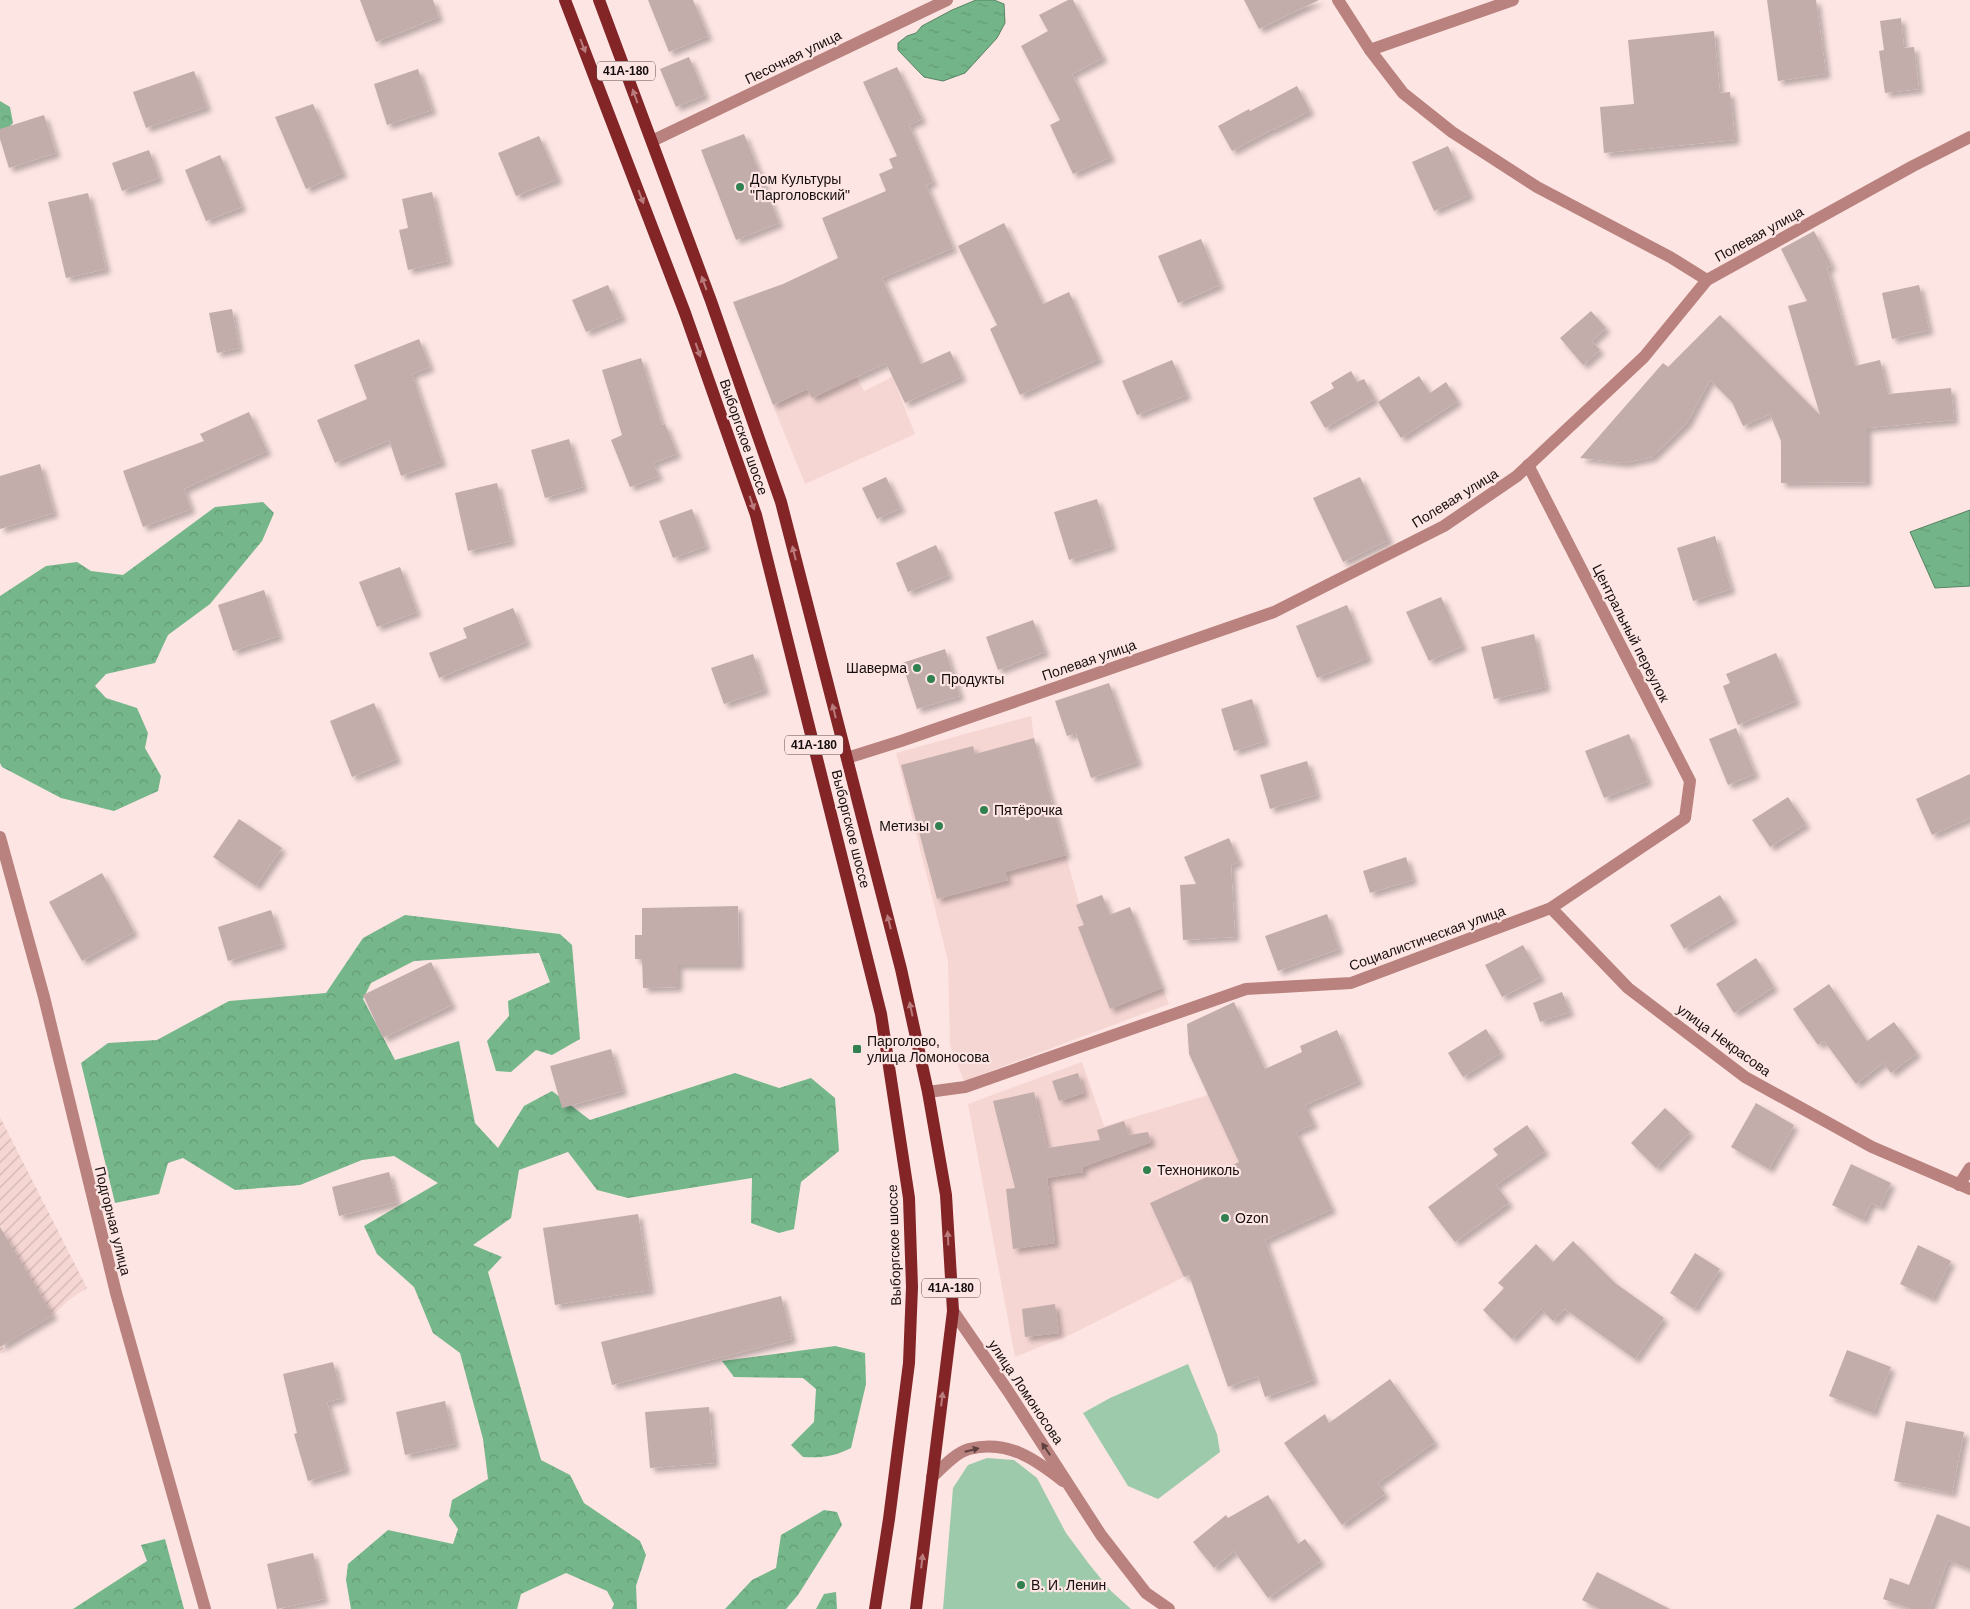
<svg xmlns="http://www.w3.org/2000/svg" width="1970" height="1609" font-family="Arial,sans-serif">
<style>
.built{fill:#f5d6d3}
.industrial{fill:url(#industrial-furrows)}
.green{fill:#9dcaaa}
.forest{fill:url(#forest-crowns)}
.water{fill:url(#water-ripples);stroke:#578363}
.building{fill:#c3adab;filter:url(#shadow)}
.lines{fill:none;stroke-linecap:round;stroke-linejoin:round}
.minor{stroke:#b9827e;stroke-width:12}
.tertiary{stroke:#b9827e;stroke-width:12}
.primary{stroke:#832427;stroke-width:12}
.oneway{fill:#ba7b7c}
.oneway2{fill:#5f4240}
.poi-dot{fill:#318050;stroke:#fde5e3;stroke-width:2}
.labels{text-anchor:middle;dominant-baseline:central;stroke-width:4.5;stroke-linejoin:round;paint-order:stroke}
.shield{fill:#fde5e3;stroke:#5b4e4e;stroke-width:1}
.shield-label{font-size:12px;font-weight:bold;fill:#160e0e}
.street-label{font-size:14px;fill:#160e0e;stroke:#fde5e3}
.poi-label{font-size:14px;fill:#160e0e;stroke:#fde5e3;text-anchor:start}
</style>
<defs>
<pattern id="industrial-furrows" width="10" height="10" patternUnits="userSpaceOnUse" patternTransform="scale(1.25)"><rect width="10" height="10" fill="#f5d6d3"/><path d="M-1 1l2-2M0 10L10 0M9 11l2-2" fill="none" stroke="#d1b6b4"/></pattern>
<pattern id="forest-crowns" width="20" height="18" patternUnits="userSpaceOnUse" patternTransform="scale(1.25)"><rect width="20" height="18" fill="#75b68a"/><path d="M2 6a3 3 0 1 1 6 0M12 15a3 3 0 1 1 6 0" fill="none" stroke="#649b76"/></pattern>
<pattern id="water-ripples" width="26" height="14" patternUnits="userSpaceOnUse" patternTransform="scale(1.25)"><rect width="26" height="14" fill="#73b588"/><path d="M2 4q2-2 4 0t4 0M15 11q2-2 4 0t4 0" fill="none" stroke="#639a74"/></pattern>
<filter id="shadow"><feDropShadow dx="4.5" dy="4.5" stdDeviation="2.5" flood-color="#0004"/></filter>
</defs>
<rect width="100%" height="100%" fill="#fde5e3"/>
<!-- built -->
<g class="built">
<path d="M 856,377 L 864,391 L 892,377 L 915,434 L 805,484 L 773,405 L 807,389 Z"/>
<path d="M 1031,716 L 1034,738 L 1079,903 L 1102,895 L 1110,914 L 1130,907 L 1169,1004 L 964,1081 L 950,1045 L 948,961 L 896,753 Z"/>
<path d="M 1285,1060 L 1314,1124 L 1296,1132 L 1332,1209 L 1184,1277 L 1072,1334 L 1015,1357 L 968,1104 L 1082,1062 L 1104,1126 L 1208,1095 Z"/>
</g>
<!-- industrial -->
<path class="industrial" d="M 0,1117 L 87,1288 L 70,1299 L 53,1315 L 2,1346 L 5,1352 L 0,1354 Z"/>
<!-- green -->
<g class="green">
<path d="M 1188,1364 L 1217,1434 L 1220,1452 L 1158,1499 L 1128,1486 L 1083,1413 L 1110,1398 Z"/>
<path d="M 987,1458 L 1014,1460 L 1037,1478 L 1066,1533 L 1089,1564 L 1111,1591 L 1131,1609 L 943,1609 L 953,1488 L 968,1465 Z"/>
</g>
<!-- forest -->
<g class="forest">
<path d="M 0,101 L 10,107 L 13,123 L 0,136 Z"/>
<path d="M 263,502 L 274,513 L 262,541 L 210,604 L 168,635 L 155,663 L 106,674 L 95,686 L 106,698 L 137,708 L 148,733 L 145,748 L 161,776 L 158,791 L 114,811 L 61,798 L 2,767 L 0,763 L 0,596 L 46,566 L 77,562 L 91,571 L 123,575 L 215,507 Z"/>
<path d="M 405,915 L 560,934 L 572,945 L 580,1039 L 552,1055 L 536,1050 L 511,1072 L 496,1071 L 487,1041 L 509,1016 L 508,1001 L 550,982 L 539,953 L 414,961 L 371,983 L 363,999 L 395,1060 L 459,1041 L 475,1123 L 498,1148 L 524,1106 L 552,1091 L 590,1120 L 735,1073 L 779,1088 L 811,1078 L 835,1098 L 839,1151 L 801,1182 L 794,1229 L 779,1233 L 751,1223 L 752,1178 L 628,1198 L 597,1190 L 568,1152 L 519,1170 L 511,1218 L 473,1245 L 502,1257 L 488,1272 L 541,1460 L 570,1475 L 584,1503 L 640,1541 L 646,1555 L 636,1586 L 637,1609 L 612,1609 L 614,1604 L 607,1591 L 566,1573 L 521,1594 L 517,1609 L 351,1609 L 346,1580 L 348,1564 L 388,1530 L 453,1544 L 458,1529 L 449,1516 L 452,1500 L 488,1479 L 483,1439 L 460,1353 L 433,1333 L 414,1287 L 377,1254 L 364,1226 L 438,1183 L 394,1156 L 362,1160 L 300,1185 L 235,1190 L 183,1158 L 168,1163 L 159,1194 L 115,1203 L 81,1063 L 108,1043 L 157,1040 L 229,1001 L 326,993 L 363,938 Z"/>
<path d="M 835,1346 L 865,1353 L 866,1384 L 851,1448 C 833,1457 822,1458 803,1457 L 791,1445 L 814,1422 L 816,1389 L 803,1378 L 734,1377 L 722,1361 Z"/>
<path d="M 824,1510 L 837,1512 L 842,1525 L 798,1595 L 786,1609 L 725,1609 L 752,1580 L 776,1568 L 781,1535 Z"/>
<path d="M 165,1539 L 184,1609 L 73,1609 L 147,1561 L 141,1545 Z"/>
<path d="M 836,1592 L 837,1609 L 816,1609 L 824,1594 Z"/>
</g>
<!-- water -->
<g class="water">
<path d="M 976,0 L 994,0 L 1004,4 L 1005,23 L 997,38 L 965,73 L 943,81 L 924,77 L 898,50 L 898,43 L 907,36 L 916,33 L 922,26 L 952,10 Z"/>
<path d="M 1970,510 L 1970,586 L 1935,588 L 1910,532 Z"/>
</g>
<!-- building -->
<g class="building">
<path d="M 360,0 L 433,0 L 439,17 L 376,42 Z"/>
<path d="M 648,0 L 693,0 L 708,36 L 669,52 Z"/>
<path d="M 1068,0 L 1073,0 L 1103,58 L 1072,74 L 1111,157 L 1073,174 L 1050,125 L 1060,120 L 1021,46 L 1048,31 L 1039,15 Z"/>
<path d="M 1244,0 L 1319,0 L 1259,29 Z"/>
<path d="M 1767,0 L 1816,0 L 1826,74 L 1778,81 Z"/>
<path d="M 1901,18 L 1904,48 L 1914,47 L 1919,89 L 1885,93 L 1879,51 L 1884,50 L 1880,21 Z"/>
<path d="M 1714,31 L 1720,93 L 1730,92 L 1735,140 L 1604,153 L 1600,107 L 1634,104 L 1628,40 Z"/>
<path d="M 689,57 L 705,95 L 676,107 L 660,69 Z"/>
<path d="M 897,67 L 922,119 L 909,125 L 933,182 L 926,185 L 953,248 L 882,278 L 921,364 L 950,351 L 962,377 L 905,403 L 886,363 L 812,398 L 807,389 L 773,405 L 733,302 L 783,284 L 838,258 L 822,218 L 886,191 L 879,174 L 893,168 L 889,159 L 897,156 L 863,82 Z"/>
<path d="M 418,69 L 432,110 L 387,125 L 374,84 Z"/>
<path d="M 194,71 L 207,107 L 146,128 L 133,92 Z"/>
<path d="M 1297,86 L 1310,111 L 1273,130 L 1273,129 L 1232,151 L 1218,126 L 1249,109 L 1250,111 Z"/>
<path d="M 313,104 L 343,173 L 306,189 L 275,117 Z"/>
<path d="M 44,115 L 56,153 L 9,168 L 0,139 L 0,129 Z"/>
<path d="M 744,134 L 779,223 L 736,240 L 701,150 Z"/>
<path d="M 539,136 L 558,179 L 516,196 L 498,153 Z"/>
<path d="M 1448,146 L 1470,195 L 1434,211 L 1412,162 Z"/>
<path d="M 149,150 L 159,178 L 122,191 L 112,163 Z"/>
<path d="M 220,155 L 242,207 L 206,221 L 185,170 Z"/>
<path d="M 432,192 L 448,261 L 408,270 L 399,230 L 408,228 L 402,199 Z"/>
<path d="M 88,193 L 106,269 L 66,278 L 48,202 Z"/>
<path d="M 1004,223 L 1043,304 L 1069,292 L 1099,359 L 1020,395 L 990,329 L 997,325 L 958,246 Z"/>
<path d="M 1814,231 L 1832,266 L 1827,268 L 1855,366 L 1880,360 L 1888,394 L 1951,388 L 1954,420 L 1867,428 L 1867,482 L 1781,483 L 1781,441 L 1770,414 L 1743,426 L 1732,402 L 1710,380 L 1687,423 L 1652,457 L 1624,463 L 1580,458 L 1663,363 L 1668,367 L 1720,315 L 1820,415 L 1788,306 L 1807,301 L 1781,249 Z"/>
<path d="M 1201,239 L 1220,285 L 1178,303 L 1158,256 Z"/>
<path d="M 608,285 L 622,317 L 586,332 L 572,300 Z"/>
<path d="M 1919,285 L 1929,330 L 1892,339 L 1882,293 Z"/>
<path d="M 232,309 L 239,348 L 217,353 L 209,313 Z"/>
<path d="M 1591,311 L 1606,328 L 1592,341 L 1600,350 L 1583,365 L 1560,338 Z"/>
<path d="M 419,339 L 430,367 L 412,374 L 442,462 L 401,476 L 389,440 L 335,463 L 317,420 L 367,399 L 354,365 Z"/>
<path d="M 641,358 L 662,425 L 665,424 L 677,454 L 653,463 L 659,476 L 630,487 L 611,440 L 622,435 L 602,370 Z"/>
<path d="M 1172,360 L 1187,395 L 1137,415 L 1122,381 Z"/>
<path d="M 1351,371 L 1357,382 L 1364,379 L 1375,399 L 1325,428 L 1310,402 L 1334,388 L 1331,383 Z"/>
<path d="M 1419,376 L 1430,393 L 1446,382 L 1458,401 L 1401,438 L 1378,402 Z"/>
<path d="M 249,412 L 267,451 L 184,489 L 191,509 L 143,527 L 123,471 L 204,441 L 200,434 Z"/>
<path d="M 569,439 L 583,487 L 545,498 L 531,450 Z"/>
<path d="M 40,464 L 54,513 L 0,529 L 0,476 Z"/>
<path d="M 886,477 L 901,508 L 877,519 L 862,488 Z"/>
<path d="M 1360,477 L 1389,540 L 1343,562 L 1313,498 Z"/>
<path d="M 497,483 L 511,541 L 468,551 L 455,493 Z"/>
<path d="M 1097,499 L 1112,546 L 1069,560 L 1054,512 Z"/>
<path d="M 692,509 L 706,546 L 673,558 L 659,521 Z"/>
<path d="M 1715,536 L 1731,589 L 1693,601 L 1677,548 Z"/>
<path d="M 936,545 L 949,575 L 908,592 L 896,563 Z"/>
<path d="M 400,567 L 417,612 L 377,627 L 359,582 Z"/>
<path d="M 264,590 L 279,636 L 233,651 L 218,605 Z"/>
<path d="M 1441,597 L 1463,646 L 1429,661 L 1406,612 Z"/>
<path d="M 1347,605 L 1368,658 L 1317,678 L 1296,626 Z"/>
<path d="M 513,608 L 527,642 L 439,678 L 429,653 L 467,638 L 463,628 Z"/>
<path d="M 1033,620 L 1045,652 L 998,670 L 986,637 Z"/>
<path d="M 1534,634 L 1546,687 L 1494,699 L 1481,647 Z"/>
<path d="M 945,649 L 960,696 L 917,709 L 902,663 Z"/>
<path d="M 1776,653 L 1796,701 L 1738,725 L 1723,686 L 1730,683 L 1726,674 Z"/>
<path d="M 753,654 L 765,690 L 724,704 L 711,668 Z"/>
<path d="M 1109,683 L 1138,762 L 1091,778 L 1076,733 L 1067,736 L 1055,701 Z"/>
<path d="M 1252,699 L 1265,741 L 1234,751 L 1221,709 Z"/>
<path d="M 374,703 L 397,759 L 352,777 L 330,721 Z"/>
<path d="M 1736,728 L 1755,774 L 1728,785 L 1709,739 Z"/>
<path d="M 1629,734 L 1648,781 L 1604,798 L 1585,751 Z"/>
<path d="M 1034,738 L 1066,855 L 1005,872 L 1008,880 L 937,899 L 901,765 L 973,746 L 975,754 Z"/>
<path d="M 1307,761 L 1317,795 L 1270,809 L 1260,775 Z"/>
<path d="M 1970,774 L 1970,818 L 1932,835 L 1916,799 Z"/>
<path d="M 1788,797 L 1806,824 L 1770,847 L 1752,820 Z"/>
<path d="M 239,819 L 282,848 L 256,886 L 213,857 Z"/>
<path d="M 1229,838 L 1239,862 L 1231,865 L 1235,937 L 1183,940 L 1180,885 L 1196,884 L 1184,857 Z"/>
<path d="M 1406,857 L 1413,880 L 1370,893 L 1363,871 Z"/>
<path d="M 102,873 L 134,932 L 82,961 L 49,902 Z"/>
<path d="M 1102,895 L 1110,915 L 1130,907 L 1162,988 L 1110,1009 L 1078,927 L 1084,925 L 1076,905 Z"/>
<path d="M 1720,895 L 1734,919 L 1684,949 L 1670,925 Z"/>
<path d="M 738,906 L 739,965 L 678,965 L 678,987 L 643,988 L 642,959 L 635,959 L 635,935 L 642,935 L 642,908 Z"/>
<path d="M 271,910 L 282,944 L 228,961 L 218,927 Z"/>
<path d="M 1327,914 L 1339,949 L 1278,971 L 1265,936 Z"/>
<path d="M 1523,945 L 1541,977 L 1502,997 L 1485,965 Z"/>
<path d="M 1756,958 L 1774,987 L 1734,1013 L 1716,984 Z"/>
<path d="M 431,962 L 452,1005 L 383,1038 L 363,995 Z"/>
<path d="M 1829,984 L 1867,1041 L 1894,1022 L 1917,1053 L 1891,1073 L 1883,1063 L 1856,1084 L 1824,1041 L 1818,1045 L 1793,1009 Z"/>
<path d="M 1562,992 L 1570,1012 L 1540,1022 L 1533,1003 Z"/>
<path d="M 1234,1002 L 1265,1069 L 1302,1052 L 1300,1046 L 1337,1030 L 1359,1081 L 1305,1105 L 1314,1124 L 1296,1132 L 1332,1209 L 1265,1240 L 1314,1380 L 1265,1397 L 1258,1376 L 1228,1387 L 1189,1275 L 1184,1277 L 1150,1203 L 1239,1162 L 1189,1054 L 1187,1024 Z"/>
<path d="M 1486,1029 L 1501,1053 L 1463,1077 L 1448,1053 Z"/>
<path d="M 611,1049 L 623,1091 L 562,1108 L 550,1066 Z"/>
<path d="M 1078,1073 L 1084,1093 L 1059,1101 L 1052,1081 Z"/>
<path d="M 1034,1092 L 1047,1148 L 1100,1140 L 1097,1130 L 1124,1121 L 1129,1135 L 1148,1132 L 1151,1142 L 1082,1167 L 1083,1172 L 1047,1178 L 1055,1243 L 1013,1249 L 1006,1189 L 1015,1188 L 993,1101 Z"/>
<path d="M 1756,1103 L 1794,1125 L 1769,1169 L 1731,1147 Z"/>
<path d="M 1665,1108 L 1690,1132 L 1656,1168 L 1631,1143 Z"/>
<path d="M 1527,1125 L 1545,1151 L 1496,1185 L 1509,1203 L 1455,1242 L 1428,1207 L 1498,1155 L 1493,1149 Z"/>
<path d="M 1851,1164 L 1891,1183 L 1880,1207 L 1871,1203 L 1863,1220 L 1832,1205 Z"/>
<path d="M 389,1172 L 397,1202 L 339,1216 L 332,1187 Z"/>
<path d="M 638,1214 L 650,1290 L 555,1305 L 543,1228 Z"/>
<path d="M 0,1227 L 53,1315 L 0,1347 Z"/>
<path d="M 1573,1241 L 1615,1283 L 1664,1318 L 1635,1359 L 1565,1309 L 1553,1321 L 1541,1309 L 1512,1339 L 1483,1310 L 1504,1288 L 1498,1283 L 1536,1244 L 1553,1262 Z"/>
<path d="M 1918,1245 L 1951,1261 L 1932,1299 L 1900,1284 Z"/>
<path d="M 1695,1253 L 1720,1269 L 1694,1309 L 1670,1293 Z"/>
<path d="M 781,1296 L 792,1339 L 612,1385 L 601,1342 Z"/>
<path d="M 1055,1304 L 1059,1333 L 1025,1337 L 1022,1309 Z"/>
<path d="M 1847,1350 L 1891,1367 L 1873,1413 L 1829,1396 Z"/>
<path d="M 333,1362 L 342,1398 L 327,1402 L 346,1469 L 308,1481 L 294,1434 L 297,1433 L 283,1374 Z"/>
<path d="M 1390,1379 L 1435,1442 L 1378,1483 L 1385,1494 L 1342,1525 L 1284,1443 L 1325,1414 L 1329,1423 Z"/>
<path d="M 445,1401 L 455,1444 L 405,1455 L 396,1412 Z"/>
<path d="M 709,1407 L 714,1463 L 650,1468 L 645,1412 Z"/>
<path d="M 1906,1421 L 1964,1432 L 1952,1493 L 1894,1481 Z"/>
<path d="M 1268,1495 L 1298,1544 L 1305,1539 L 1321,1561 L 1268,1598 L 1234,1551 L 1214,1568 L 1193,1542 L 1226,1515 L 1228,1518 Z"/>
<path d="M 1937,1514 L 1970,1527 L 1970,1569 L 1948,1560 L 1930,1609 L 1911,1609 L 1883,1599 L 1890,1578 L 1909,1585 Z"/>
<path d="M 313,1553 L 324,1599 L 277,1609 L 267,1564 Z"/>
<path d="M 1597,1572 L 1670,1609 L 1600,1609 L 1582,1600 Z"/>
</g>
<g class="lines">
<!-- minor -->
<g class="minor">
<path d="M 1338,0 L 1370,50 L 1513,0"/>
<path d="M 1370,50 L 1403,93 L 1452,132 L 1537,187 L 1670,257 L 1707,280"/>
<path d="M 652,141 L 947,0"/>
<path d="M 847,758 L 901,741 L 1274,612 L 1444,526 L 1517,476 L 1644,357 L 1707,280 L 1913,166 L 1970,137"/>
<path d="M 0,837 L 44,997 L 116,1293 L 205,1609"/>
<path d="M 1551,908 L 1628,988 L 1745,1077 L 1872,1147 L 1970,1189"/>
<path d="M 928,1092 L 965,1087 L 1246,989 L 1351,983 L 1551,908 L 1685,818 L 1690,781 L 1528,465"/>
<path d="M 1959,1185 L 1970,1168"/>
</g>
<!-- tertiary -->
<g class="tertiary">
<path d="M 953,1311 L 1008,1391 L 1101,1535 L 1146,1593 L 1169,1609"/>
<path d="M 932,1477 C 942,1468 955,1453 969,1449 C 1007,1439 1035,1459 1063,1481"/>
</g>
<!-- primary -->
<g class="primary">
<path d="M 565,0 L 685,313 L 756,515 L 881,1014 L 909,1198 L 912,1287 L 909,1363 L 889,1519 L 875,1609"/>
<path d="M 599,0 L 711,301 L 781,502 L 901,969 L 928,1092 L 946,1195 L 953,1311 L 916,1609"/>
</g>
</g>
<!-- one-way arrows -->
<defs><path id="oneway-solid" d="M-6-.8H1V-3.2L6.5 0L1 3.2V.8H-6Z" transform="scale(1.25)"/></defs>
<g class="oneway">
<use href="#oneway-solid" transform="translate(583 46) rotate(69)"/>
<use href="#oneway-solid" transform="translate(635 96) rotate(-110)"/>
<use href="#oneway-solid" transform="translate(641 197) rotate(69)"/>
<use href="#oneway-solid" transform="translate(704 283) rotate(-110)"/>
<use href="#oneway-solid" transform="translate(698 350) rotate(71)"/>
<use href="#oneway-solid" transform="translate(752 503) rotate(71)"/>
<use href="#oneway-solid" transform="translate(794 553) rotate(-104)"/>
<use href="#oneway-solid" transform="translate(834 711) rotate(-104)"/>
<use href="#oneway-solid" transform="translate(889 922) rotate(-104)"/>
<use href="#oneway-solid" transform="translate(911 1009) rotate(-102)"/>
<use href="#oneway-solid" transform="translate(948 1238) rotate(-93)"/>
<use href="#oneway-solid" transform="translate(942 1399) rotate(-83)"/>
<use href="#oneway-solid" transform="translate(922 1561) rotate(-83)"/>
</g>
<g class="oneway2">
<use href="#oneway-solid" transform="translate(1046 1449) rotate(-124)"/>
<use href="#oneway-solid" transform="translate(972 1450) rotate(-14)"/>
</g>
<!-- markers -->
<g class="poi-dot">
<circle cx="740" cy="187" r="5"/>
<circle cx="917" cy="668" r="5"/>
<circle cx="931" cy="679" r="5"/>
<circle cx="984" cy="810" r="5"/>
<circle cx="939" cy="826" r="5"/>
<rect x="852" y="1044" width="10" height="10" rx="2.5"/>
<circle cx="1147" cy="1170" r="5"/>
<circle cx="1225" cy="1218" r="5"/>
<circle cx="1021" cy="1585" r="5"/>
</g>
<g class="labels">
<!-- shield labels -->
<g class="shield">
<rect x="597" y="61.5" width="58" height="19" rx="4"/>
<rect x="785" y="735.5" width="58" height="19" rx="4"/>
<rect x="922" y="1278.5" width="58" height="19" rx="4"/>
</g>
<g class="shield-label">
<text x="626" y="71">41А-180</text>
<text x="814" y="745">41А-180</text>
<text x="951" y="1288">41А-180</text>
</g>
<!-- street labels -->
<g class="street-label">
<text transform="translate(793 57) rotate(-26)">Песочная улица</text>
<text transform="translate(1759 234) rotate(-29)">Полевая улица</text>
<text transform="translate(744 437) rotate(71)">Выборгское шоссе</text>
<text transform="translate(1455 498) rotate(-32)">Полевая улица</text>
<text transform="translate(1631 633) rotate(63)">Центральный переулок</text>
<text transform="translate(1089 660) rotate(-19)">Полевая улица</text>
<text transform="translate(851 829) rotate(76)">Выборгское шоссе</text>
<text transform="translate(1427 938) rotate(-20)">Социалистическая улица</text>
<text transform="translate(1724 1040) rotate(36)">улица Некрасова</text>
<text transform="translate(113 1221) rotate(76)">Подгорная улица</text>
<text transform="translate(894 1245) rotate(-92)">Выборгское шоссе</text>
<text transform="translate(1026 1392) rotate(56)">улица Ломоносова</text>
</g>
<!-- poi labels -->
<g class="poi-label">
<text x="750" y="179">Дом Культуры<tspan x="750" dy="16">"Парголовский"</tspan></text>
<text x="907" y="668" text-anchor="end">Шаверма</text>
<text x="941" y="679">Продукты</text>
<text x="994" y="810">Пятёрочка</text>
<text x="929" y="826" text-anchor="end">Метизы</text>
<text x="867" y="1041">Парголово,<tspan x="867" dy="16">улица Ломоносова</tspan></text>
<text x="1157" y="1170">Технониколь</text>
<text x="1235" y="1218">Ozon</text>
<text x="1031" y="1585">В. И. Ленин</text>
</g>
</g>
</svg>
